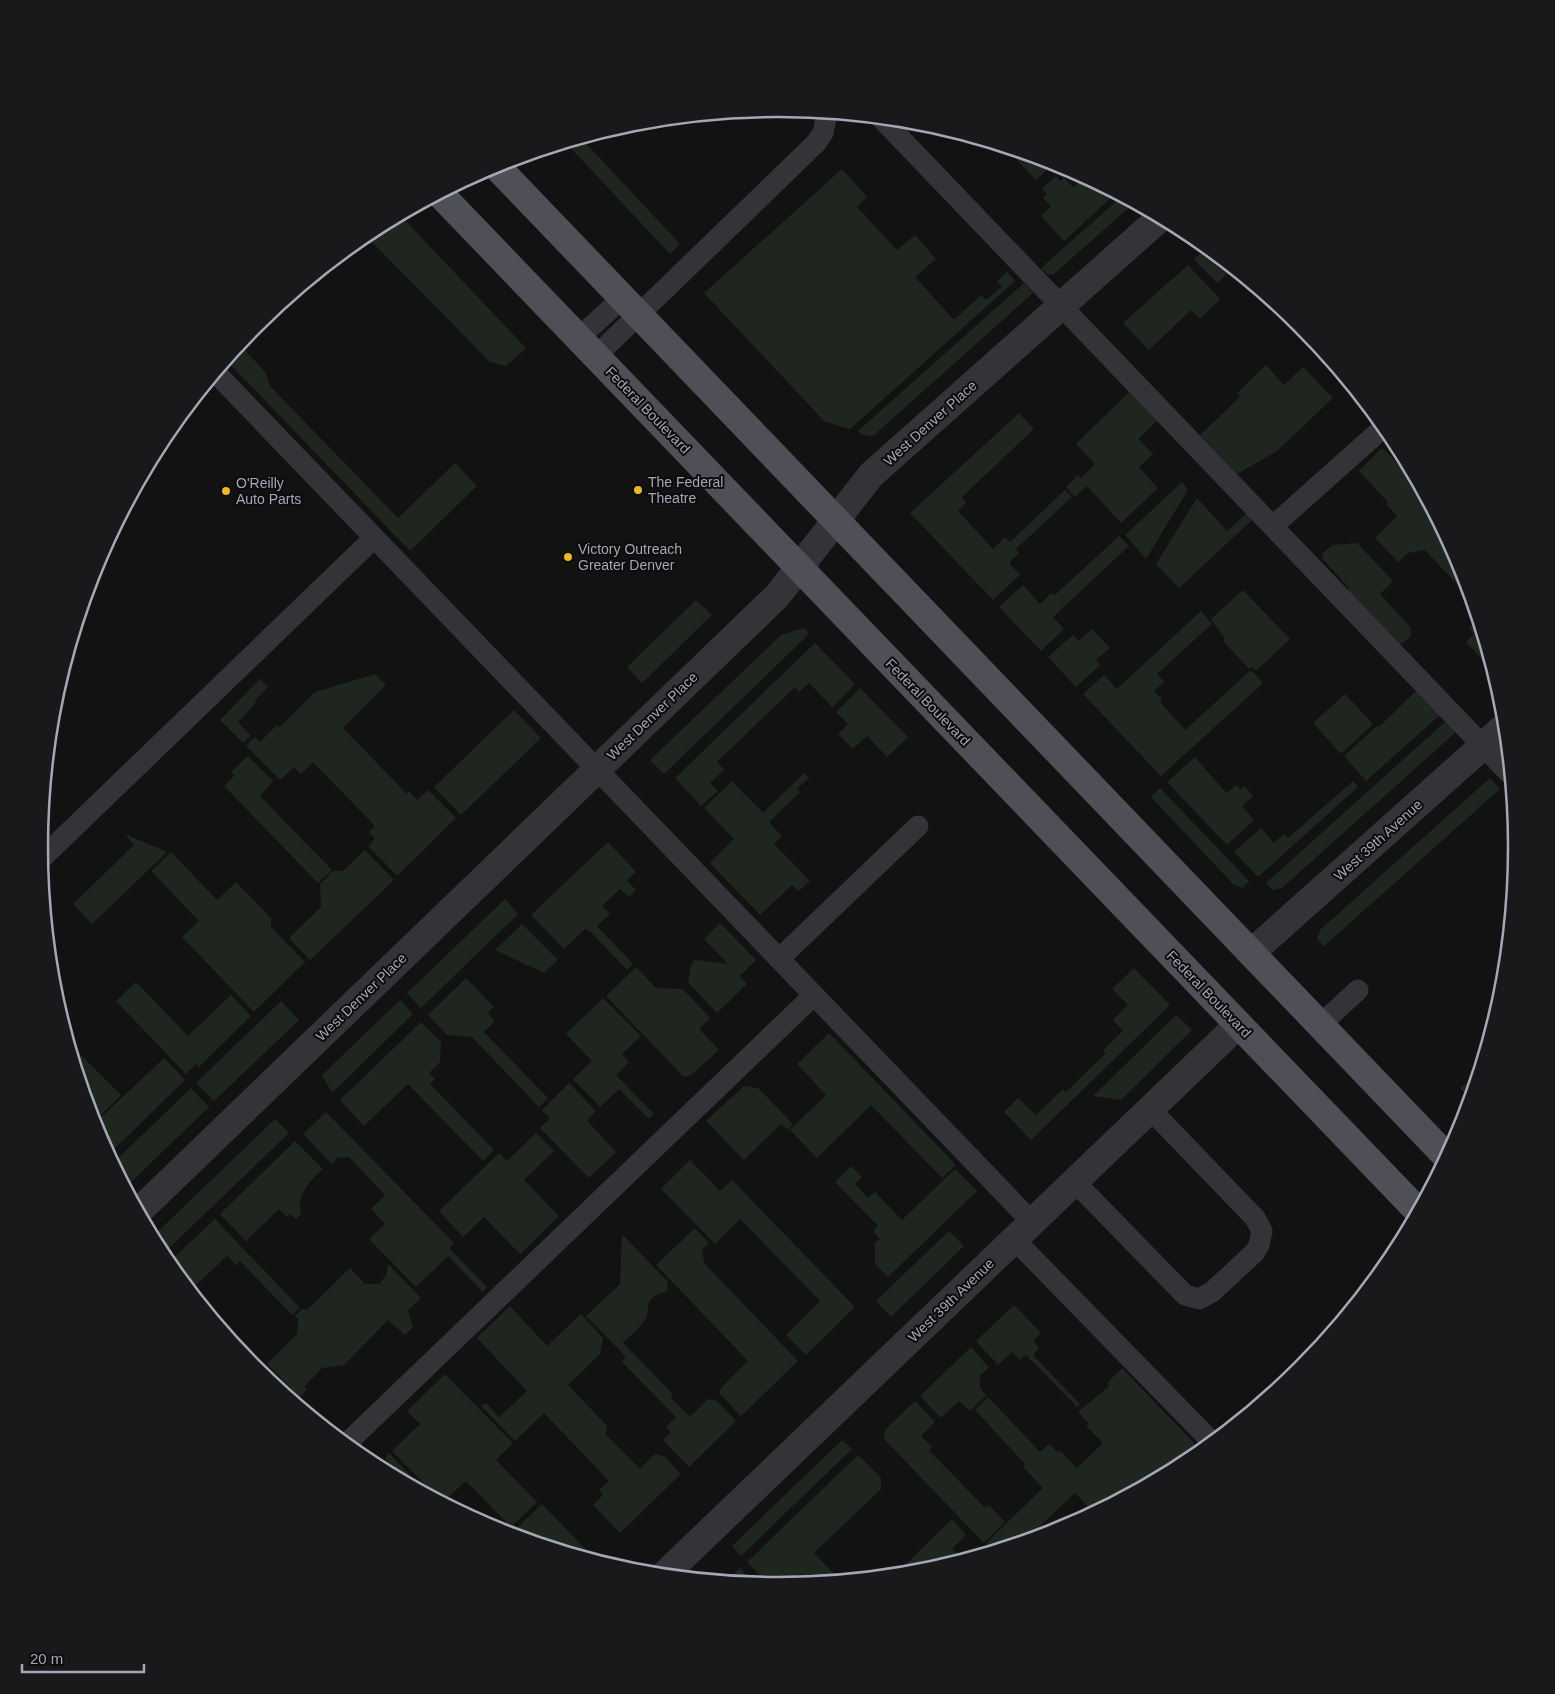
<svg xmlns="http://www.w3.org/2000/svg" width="1555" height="1694" font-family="Arial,sans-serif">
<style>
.green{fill:#1e261f}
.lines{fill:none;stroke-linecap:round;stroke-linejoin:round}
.lane{stroke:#333338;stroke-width:21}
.street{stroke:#333338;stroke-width:28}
.primary{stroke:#4f5057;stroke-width:28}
.poi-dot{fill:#efb42e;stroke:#0d0d0e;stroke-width:2}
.labels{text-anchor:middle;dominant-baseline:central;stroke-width:4;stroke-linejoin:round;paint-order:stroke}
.street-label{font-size:14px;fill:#a3a8b4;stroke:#0d0d0e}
.poi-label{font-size:14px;fill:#a3a8b4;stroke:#0d0d0e;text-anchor:start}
.rim{fill:none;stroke:#a3a8b4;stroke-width:2.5}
</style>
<rect width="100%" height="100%" fill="#121213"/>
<!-- green -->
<g class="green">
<path d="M 581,138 L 680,244 L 670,254 L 566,143 Z"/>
<path d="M 1006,148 L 1034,157 L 1047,170 L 1036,180 Z"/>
<path d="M 842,169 L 867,197 L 857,207 L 897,250 L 915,235 L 936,259 L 915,277 L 954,320 L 981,295 L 986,300 L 1002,286 L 997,281 L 1007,272 L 1015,281 L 850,429 L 825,422 L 704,293 Z"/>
<path d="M 1056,176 L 1060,181 L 1064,178 L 1073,187 L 1084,177 L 1106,189 L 1113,196 L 1064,241 L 1041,216 L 1051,206 L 1043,198 L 1047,194 L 1042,189 Z"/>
<path d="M 1121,197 L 1133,204 L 1054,274 L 1048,275 L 1041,268 Z"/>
<path d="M 400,215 L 526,348 L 506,366 L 490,362 L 374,244 L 354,244 L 367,233 Z"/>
<path d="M 1207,248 L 1232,269 L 1217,283 L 1194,259 Z"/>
<path d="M 1188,265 L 1220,299 L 1200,319 L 1191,310 L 1149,350 L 1123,323 Z"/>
<path d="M 1024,283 L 1033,293 L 873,436 L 862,435 L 858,431 Z"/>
<path d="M 246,336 L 243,348 L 265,372 L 270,386 L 398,518 L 455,463 L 477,486 L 410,551 L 226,360 Z"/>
<path d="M 1266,365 L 1284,385 L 1303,367 L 1333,398 L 1277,451 L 1237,474 L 1200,435 L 1240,397 L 1237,393 Z"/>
<path d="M 1129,392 L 1157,421 L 1138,439 L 1153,454 L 1139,467 L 1158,488 L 1121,523 L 1087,486 L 1075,497 L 1066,487 L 1078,475 L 1081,478 L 1095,464 L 1076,444 Z"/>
<path d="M 1019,413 L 1034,429 L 962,497 L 966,503 L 958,511 L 993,549 L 1005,537 L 1010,542 L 1065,490 L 1072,497 L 1016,549 L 1019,553 L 1009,563 L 1020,575 L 993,600 L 910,513 Z"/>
<path d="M 1381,449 L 1384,449 L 1419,487 L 1460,565 L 1471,599 L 1425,550 L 1408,553 L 1398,562 L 1375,538 L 1397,516 L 1386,504 L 1388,502 L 1359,471 Z"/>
<path d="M 1182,482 L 1188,490 L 1146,559 L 1125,535 Z"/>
<path d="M 1197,498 L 1227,531 L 1247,513 L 1252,520 L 1179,588 L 1156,564 Z"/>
<path d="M 1119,536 L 1129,546 L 1053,617 L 1064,629 L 1041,651 L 999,607 L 1023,585 L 1040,604 L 1052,593 L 1055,595 Z"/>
<path d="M 1357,543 L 1393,581 L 1380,594 L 1410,627 L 1411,636 L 1400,645 L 1347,590 L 1349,588 L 1322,558 L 1323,553 L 1332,545 Z"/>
<path d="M 1243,590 L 1290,639 L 1256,671 L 1252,667 L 1249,669 L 1223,641 L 1225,639 L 1211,619 Z"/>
<path d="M 696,600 L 712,615 L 642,683 L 627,667 Z"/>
<path d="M 1201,611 L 1212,624 L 1157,674 L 1164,682 L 1154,691 L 1162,699 L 1160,702 L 1185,730 L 1251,670 L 1263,683 L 1161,776 L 1083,694 L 1104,675 L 1117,689 Z"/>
<path d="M 1477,620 L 1492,668 L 1491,669 L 1466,642 L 1474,634 L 1469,628 Z"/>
<path d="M 804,628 L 809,634 L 664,774 L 650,760 L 781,635 Z"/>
<path d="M 1092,629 L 1110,648 L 1096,660 L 1100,665 L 1076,687 L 1048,657 L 1073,635 L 1079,641 Z"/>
<path d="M 815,643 L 855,684 L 832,707 L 809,683 L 799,692 L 795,687 L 717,762 L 724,770 L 710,783 L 718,791 L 701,806 L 675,778 Z"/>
<path d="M 375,674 L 386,685 L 343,728 L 407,794 L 409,791 L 417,800 L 428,790 L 456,818 L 397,876 L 368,846 L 375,838 L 369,832 L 375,826 L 313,762 L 301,774 L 294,767 L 280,780 L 246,746 L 255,737 L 260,742 L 277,725 L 280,727 L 315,692 Z"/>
<path d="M 260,679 L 268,687 L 254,701 L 256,703 L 238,722 L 251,736 L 243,743 L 220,720 Z"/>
<path d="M 860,688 L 908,737 L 887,757 L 867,736 L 853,749 L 838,734 L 848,724 L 836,712 Z"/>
<path d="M 1418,689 L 1441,714 L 1366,781 L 1344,756 L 1377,726 L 1379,727 Z"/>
<path d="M 1345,694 L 1373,724 L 1341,754 L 1313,723 Z"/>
<path d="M 514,710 L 541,738 L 461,815 L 434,787 Z"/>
<path d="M 1446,721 L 1456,732 L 1282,888 L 1272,890 L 1266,883 Z"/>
<path d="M 248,756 L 273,781 L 260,796 L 332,870 L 318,883 L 224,786 L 234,776 L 231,772 Z"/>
<path d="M 1195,757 L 1226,793 L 1237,785 L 1240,789 L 1244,786 L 1253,796 L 1242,806 L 1254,820 L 1227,845 L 1167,782 Z"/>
<path d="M 804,773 L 809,778 L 797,789 L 800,792 L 769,822 L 782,836 L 774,844 L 810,881 L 799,891 L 792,885 L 760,915 L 710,863 L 734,839 L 704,808 L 732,781 L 763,813 Z"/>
<path d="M 1490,778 L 1500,789 L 1324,946 L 1317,939 L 1320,930 Z"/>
<path d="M 1353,781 L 1358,787 L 1258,877 L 1234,852 L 1261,828 L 1274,843 L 1284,834 L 1288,838 Z"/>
<path d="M 1160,788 L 1249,881 L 1243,888 L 1234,885 L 1151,797 Z"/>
<path d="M 125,834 L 167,852 L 92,924 L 73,904 L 134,845 Z"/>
<path d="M 608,842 L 636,872 L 627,880 L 636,890 L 629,897 L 620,889 L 602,906 L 610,914 L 597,926 L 633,964 L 627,970 L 590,931 L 585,929 L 564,949 L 531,915 Z"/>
<path d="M 365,850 L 394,880 L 310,960 L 289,938 L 321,907 L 320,884 L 333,871 L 343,871 Z"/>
<path d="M 171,852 L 217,900 L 236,882 L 271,918 L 271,927 L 305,962 L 254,1012 L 182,937 L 199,921 L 151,871 Z"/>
<path d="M 505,899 L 518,914 L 421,1008 L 407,993 Z"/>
<path d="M 720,923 L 756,960 L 740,976 L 747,984 L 717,1013 L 688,982 L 691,964 L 695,960 L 728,964 L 704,939 Z"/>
<path d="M 522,924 L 558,960 L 544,973 L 495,950 Z"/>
<path d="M 636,967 L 656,988 L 683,989 L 710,1018 L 699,1029 L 719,1050 L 691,1075 L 684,1077 L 606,996 Z"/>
<path d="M 1134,968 L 1170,1005 L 1031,1140 L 1004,1112 L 1018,1098 L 1036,1115 L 1063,1089 L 1066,1092 L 1106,1053 L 1103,1050 L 1123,1031 L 1113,1020 L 1128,1005 L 1112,989 Z"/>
<path d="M 466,978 L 494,1007 L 488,1013 L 495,1021 L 484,1032 L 548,1098 L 539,1107 L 472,1037 L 447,1035 L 428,1015 Z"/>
<path d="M 136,982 L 188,1036 L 231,995 L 251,1016 L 199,1067 L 196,1064 L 186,1074 L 116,1001 Z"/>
<path d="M 603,998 L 641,1036 L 622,1054 L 629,1062 L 616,1075 L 654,1114 L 649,1119 L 619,1089 L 600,1107 L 573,1079 L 592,1061 L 566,1034 Z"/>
<path d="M 400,1000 L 413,1014 L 332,1093 L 322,1075 Z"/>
<path d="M 281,1001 L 299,1020 L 214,1101 L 196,1083 Z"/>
<path d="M 1176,1015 L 1192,1030 L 1121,1100 L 1093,1096 Z"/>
<path d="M 421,1022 L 441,1042 L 440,1062 L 429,1073 L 435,1079 L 430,1084 L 494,1150 L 483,1161 L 408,1084 L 364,1126 L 340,1100 Z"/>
<path d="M 829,1033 L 956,1165 L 942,1178 L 871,1105 L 817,1158 L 790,1130 L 826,1095 L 797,1064 Z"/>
<path d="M 68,1042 L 121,1095 L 97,1119 L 89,1111 Z"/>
<path d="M 164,1058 L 185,1080 L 108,1155 L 95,1129 L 90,1115 L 97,1121 Z"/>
<path d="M 1478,1072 L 1470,1098 L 1460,1088 Z"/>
<path d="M 569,1083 L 596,1111 L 587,1121 L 616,1152 L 589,1178 L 540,1128 L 550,1118 L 542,1110 Z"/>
<path d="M 744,1086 L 758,1088 L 793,1124 L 788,1130 L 781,1124 L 744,1160 L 706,1121 Z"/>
<path d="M 191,1088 L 209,1107 L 126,1187 L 113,1163 Z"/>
<path d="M 326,1112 L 454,1243 L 449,1248 L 487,1287 L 483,1292 L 448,1256 L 416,1287 L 369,1239 L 385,1224 L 371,1209 L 385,1195 L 349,1157 L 337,1158 L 332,1164 L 303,1134 Z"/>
<path d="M 275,1119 L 289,1133 L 162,1255 L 152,1237 Z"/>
<path d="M 536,1133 L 554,1151 L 524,1180 L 559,1216 L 520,1254 L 484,1217 L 463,1237 L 439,1211 L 499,1153 L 507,1161 Z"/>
<path d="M 295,1141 L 323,1169 C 310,1181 296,1195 301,1214 L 296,1219 L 290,1214 L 287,1217 L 279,1209 L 246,1241 L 220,1214 Z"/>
<path d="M 690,1160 L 720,1191 L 732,1180 L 855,1307 L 806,1355 L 786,1335 L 820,1301 L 740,1219 L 715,1244 L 661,1189 Z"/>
<path d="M 851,1166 L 862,1177 L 855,1184 L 868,1198 L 875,1192 L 902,1220 L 955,1169 L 977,1191 L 888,1277 L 875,1264 L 875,1243 L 880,1239 L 873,1231 L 878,1226 L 835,1182 Z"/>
<path d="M 215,1219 L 300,1308 L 292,1315 L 240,1261 L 236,1265 L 227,1256 L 194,1287 L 169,1262 Z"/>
<path d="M 695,1228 L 709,1243 L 702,1250 L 704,1263 L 798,1361 L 741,1416 L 719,1393 L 721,1388 L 748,1361 L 656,1265 Z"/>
<path d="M 949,1231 L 964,1246 L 891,1317 L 876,1301 Z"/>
<path d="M 622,1234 L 668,1282 L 667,1291 C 638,1300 655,1307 643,1323 C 638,1330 629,1336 623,1343 L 673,1394 L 670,1397 L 690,1417 L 708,1399 L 717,1401 L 736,1421 L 689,1467 L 663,1440 L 671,1432 L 666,1427 L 676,1417 L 622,1362 L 626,1357 L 586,1316 L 620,1284 Z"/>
<path d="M 388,1264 L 421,1298 L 408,1310 L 413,1327 L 405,1335 L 388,1320 L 344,1365 L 322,1368 L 304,1387 L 307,1390 L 300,1397 L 267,1364 L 297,1334 L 298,1319 L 295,1316 L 303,1308 L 306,1311 L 350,1268 L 365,1284 L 379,1284 L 386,1276 Z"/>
<path d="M 1014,1305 L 1041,1333 L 1033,1341 L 1039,1348 L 1033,1355 L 1080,1404 L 1077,1407 L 1026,1355 L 1020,1360 L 1012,1352 L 998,1365 L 976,1341 Z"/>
<path d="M 510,1306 L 547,1346 L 581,1314 L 603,1338 L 600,1354 L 568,1385 L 607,1426 L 606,1435 L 640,1469 L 655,1454 L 665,1457 L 681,1474 L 620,1533 L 593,1505 L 603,1495 L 599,1490 L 609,1481 L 544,1413 L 515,1441 L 481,1406 L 486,1403 L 499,1417 L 527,1391 L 477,1338 Z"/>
<path d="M 210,1314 L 279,1385 L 277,1387 L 255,1369 Z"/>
<path d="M 971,1347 L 989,1367 L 980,1376 L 980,1388 L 986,1395 L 970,1411 L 959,1401 L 941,1418 L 920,1396 Z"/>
<path d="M 1122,1368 L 1201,1450 L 1188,1461 L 1093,1512 L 1075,1493 L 1025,1540 L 993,1550 L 986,1543 L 1043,1488 L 1023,1467 L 1025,1464 L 975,1410 L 988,1397 L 1040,1452 L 1049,1444 L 1058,1453 L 1060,1451 L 1077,1468 L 1103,1443 L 1086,1426 L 1089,1424 L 1078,1412 L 1109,1386 L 1107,1383 Z"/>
<path d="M 445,1374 L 513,1443 L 496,1460 L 537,1502 L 511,1527 L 466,1481 L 443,1502 L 440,1500 L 392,1451 L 420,1424 L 407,1411 Z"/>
<path d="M 915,1401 L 935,1422 L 921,1436 L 932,1447 L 929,1450 L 985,1508 L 989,1505 L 1005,1522 L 984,1543 L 884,1439 L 885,1430 Z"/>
<path d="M 842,1440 L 852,1449 L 741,1556 L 732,1546 Z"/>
<path d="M 389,1453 L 429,1495 L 408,1483 L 385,1458 Z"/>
<path d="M 858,1455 L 881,1478 L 881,1489 L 814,1553 L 840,1580 L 809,1583 L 800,1573 L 788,1585 L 769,1585 L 747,1562 Z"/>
<path d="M 542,1504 L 593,1557 L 591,1559 L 531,1540 L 518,1527 Z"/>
<path d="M 952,1519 L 966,1535 L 952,1549 L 962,1559 L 921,1572 L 902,1574 L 899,1571 Z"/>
<path d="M 740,1568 L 755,1584 L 727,1581 Z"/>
</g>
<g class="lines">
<!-- lane -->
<g class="lane">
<path d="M 882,119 L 1509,773"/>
<path d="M 579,338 L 622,298"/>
<path d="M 596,356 L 816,143 L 823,133 L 827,113"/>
<path d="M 216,373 L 1032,1222"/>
<path d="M 1273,526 L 1384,427"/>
<path d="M 40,860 L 374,538"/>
<path d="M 779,959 L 918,826"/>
<path d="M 1320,1025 L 1358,990"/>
<path d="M 1074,1181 L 1185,1295 L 1199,1299 L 1212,1292 L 1255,1252 L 1259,1245 L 1262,1231 L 1255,1218 L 1150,1109"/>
<path d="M 1014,1239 L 1212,1442"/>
<path d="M 346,1444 L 814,995"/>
</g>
<!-- street -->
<g class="street">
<path d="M 1251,953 L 1504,727"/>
<path d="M 139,1211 L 777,596 L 871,475 L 1160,218"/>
<path d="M 664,1575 L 1238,1025"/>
</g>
<!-- primary -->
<g class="primary">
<path d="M 495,165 L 1446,1156"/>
<path d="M 440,194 L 1417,1210"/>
</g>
</g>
<!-- markers -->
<g class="poi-dot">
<circle cx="638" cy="490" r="5"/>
<circle cx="226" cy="491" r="5"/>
<circle cx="568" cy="557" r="5"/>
</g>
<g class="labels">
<!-- street labels -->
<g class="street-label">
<text transform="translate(648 410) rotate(46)">Federal Boulevard</text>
<text transform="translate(930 423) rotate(-42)">West Denver Place</text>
<text transform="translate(928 702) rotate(46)">Federal Boulevard</text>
<text transform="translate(652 716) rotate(-44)">West Denver Place</text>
<text transform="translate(1378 840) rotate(-42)">West 39th Avenue</text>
<text transform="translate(1209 994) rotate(46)">Federal Boulevard</text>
<text transform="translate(361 997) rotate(-44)">West Denver Place</text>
<text transform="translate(951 1300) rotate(-44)">West 39th Avenue</text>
</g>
<!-- poi labels -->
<g class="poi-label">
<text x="648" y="482">The Federal<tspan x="648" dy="16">Theatre</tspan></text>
<text x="236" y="483">O'Reilly<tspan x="236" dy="16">Auto Parts</tspan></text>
<text x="578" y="549">Victory Outreach<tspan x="578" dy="16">Greater Denver</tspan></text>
</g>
</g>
<!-- crop -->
<path d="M0 0H1555V1694H0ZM48 847a730 730 0 1 1 1460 0a730 730 0 1 1-1460 0Z" fill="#19191b" fill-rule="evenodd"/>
<path class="rim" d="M48 847a730 730 0 1 1 1460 0a730 730 0 1 1-1460 0Z"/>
<!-- scale -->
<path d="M22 1664v8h122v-8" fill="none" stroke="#a3a8b4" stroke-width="2.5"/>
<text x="30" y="1664" font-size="15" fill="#a3a8b4" stroke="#0d0d0e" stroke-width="4" paint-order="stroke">20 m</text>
</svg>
